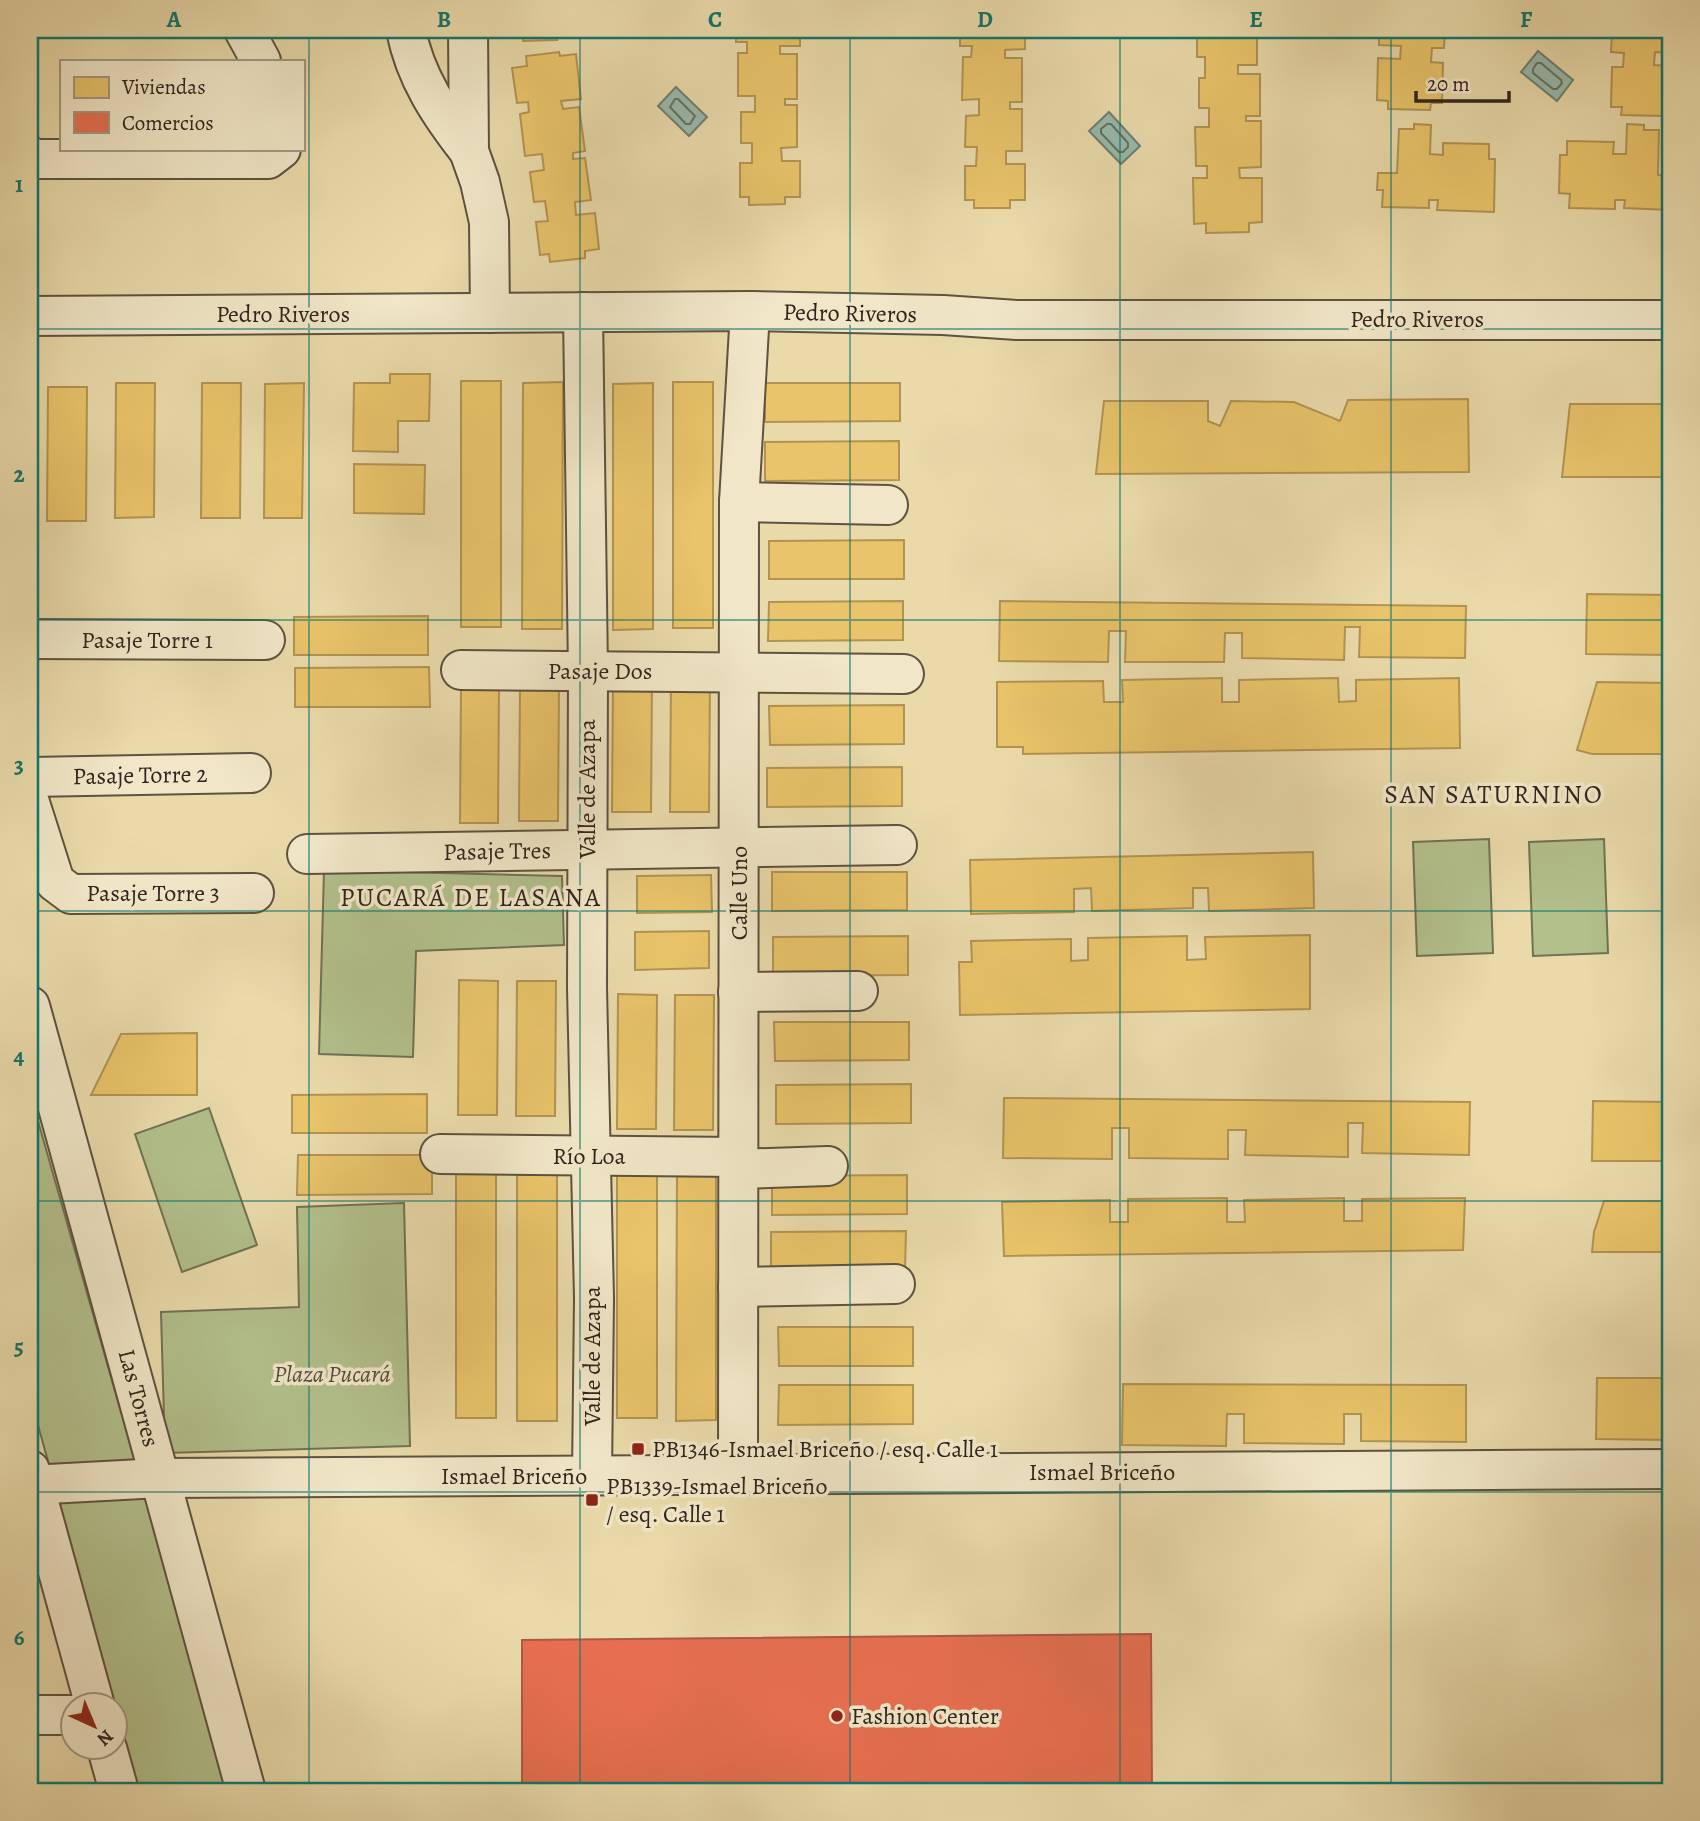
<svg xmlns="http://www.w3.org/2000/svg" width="1700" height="1821" font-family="Alegreya,serif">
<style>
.green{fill:#b2c08c;stroke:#707254;stroke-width:2}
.water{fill:#98baac;stroke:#6e7e73;stroke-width:2}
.homes{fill:#e9c46a;stroke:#b19453;stroke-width:2}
.shops{fill:#e76f51;stroke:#b05941;stroke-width:2}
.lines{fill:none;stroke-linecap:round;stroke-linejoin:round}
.shore{stroke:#647064;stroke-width:2}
.minor-casing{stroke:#5e5240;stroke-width:42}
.minor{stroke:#f1e7c8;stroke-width:38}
.grid{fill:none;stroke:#0f766e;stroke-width:2;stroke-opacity:0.55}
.poi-dot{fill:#8f2418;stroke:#f1e7c8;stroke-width:2.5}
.labels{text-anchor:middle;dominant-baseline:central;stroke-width:7;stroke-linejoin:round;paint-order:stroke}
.street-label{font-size:24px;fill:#2f251d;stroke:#f1e7c8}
.park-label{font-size:24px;font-style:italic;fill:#504c39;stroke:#f1e7c8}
.poi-label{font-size:24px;fill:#2f251d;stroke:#f1e7c8;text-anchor:start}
.neighbourhood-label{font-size:26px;letter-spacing:2px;fill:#2f251d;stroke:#f1e7c8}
.neatline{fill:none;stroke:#0f766e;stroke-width:2.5}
.grid-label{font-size:23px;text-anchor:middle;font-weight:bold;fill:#0f766e}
</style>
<rect width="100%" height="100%" fill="#eadaaa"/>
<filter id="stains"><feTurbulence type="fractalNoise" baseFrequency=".00286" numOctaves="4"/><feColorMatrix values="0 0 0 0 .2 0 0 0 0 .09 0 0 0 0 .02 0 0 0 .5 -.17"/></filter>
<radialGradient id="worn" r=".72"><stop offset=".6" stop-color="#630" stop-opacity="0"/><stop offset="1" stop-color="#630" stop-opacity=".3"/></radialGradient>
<!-- green -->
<g class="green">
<path d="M 1489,839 L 1493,953 L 1417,956 L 1413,842 Z"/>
<path d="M 1604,839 L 1608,953 L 1533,956 L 1529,842 Z"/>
<path d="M 324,870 L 562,876 L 564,945 L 416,951 L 413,1057 L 319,1054 Z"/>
<path d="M 30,1093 L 229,1791 L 139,1791 L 30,1396 Z"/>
<path d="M 209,1108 L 257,1245 L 182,1272 L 135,1134 Z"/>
<path d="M 404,1203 L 410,1446 L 165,1453 L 161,1312 L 299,1307 L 297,1207 Z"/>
</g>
<!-- water -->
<g class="water">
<path d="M 1538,51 L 1573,80 L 1557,101 L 1521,72 Z"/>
<path d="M 676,87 L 707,117 L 689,136 L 658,106 Z"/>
<path d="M 1109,112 L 1140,146 L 1121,164 L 1089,131 Z"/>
</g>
<!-- homes -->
<g class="homes">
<path d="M 510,30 L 575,30 L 575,36 L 556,36 L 557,40 L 523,41 L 523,32 L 510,33 Z"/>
<path d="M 736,30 L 800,30 L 800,46 L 780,46 L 780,54 L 797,54 L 797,99 L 785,99 L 785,105 L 797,105 L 797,147 L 781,148 L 782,161 L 800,161 L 800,197 L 785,197 L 785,204 L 749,205 L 749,197 L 740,197 L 740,163 L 752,163 L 752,143 L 741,143 L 741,112 L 755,112 L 755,96 L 738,96 L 738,53 L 747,53 L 747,42 L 736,42 Z"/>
<path d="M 960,30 L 1025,30 L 1025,49 L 1005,50 L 1005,58 L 1022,58 L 1022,102 L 1010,102 L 1010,109 L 1022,109 L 1022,151 L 1006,151 L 1006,164 L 1025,164 L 1025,200 L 1010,200 L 1010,208 L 974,208 L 974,200 L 965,200 L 965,166 L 976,166 L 977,147 L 965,147 L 966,116 L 979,115 L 979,99 L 962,100 L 963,57 L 971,57 L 972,46 L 960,46 Z"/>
<path d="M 1209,30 L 1257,30 L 1257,65 L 1238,65 L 1238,74 L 1260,74 L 1260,116 L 1246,116 L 1246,121 L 1261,121 L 1261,167 L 1239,168 L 1240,178 L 1262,178 L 1262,222 L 1249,223 L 1249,232 L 1206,233 L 1206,223 L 1194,224 L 1193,178 L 1207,178 L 1207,166 L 1196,166 L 1195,127 L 1209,127 L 1209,108 L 1199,108 L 1199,78 L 1205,78 L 1205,57 L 1197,57 L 1197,37 L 1209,36 Z"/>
<path d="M 1379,30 L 1445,30 L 1444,48 L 1432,48 L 1431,62 L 1443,63 L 1442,103 L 1431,103 L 1430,110 L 1388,109 L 1388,101 L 1377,100 L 1378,58 L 1400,59 L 1401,46 L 1379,45 Z"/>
<path d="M 1612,30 L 1670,30 L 1670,53 L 1655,52 L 1654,65 L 1670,66 L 1670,108 L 1664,108 L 1663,116 L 1621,115 L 1622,107 L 1611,107 L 1612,67 L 1623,67 L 1624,53 L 1611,52 Z"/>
<path d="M 559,52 L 560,56 L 576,54 L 581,99 L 561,101 L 563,109 L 579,107 L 585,151 L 573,153 L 573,159 L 585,158 L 591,200 L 575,202 L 576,215 L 595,213 L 599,249 L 585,251 L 585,258 L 550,262 L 549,254 L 540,255 L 536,222 L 548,221 L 545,201 L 534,202 L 530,172 L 544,170 L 542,154 L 525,156 L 520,114 L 529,112 L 528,102 L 517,103 L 512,68 L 527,66 L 526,56 Z"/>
<path d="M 1414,124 L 1431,125 L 1430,154 L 1443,155 L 1443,143 L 1489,144 L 1489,159 L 1495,159 L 1494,212 L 1437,210 L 1438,200 L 1429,200 L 1429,208 L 1382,207 L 1383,190 L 1377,190 L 1378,173 L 1397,173 L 1399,129 L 1414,129 Z"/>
<path d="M 1627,124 L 1644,125 L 1644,130 L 1659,130 L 1658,175 L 1670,176 L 1670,210 L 1624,208 L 1625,200 L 1615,200 L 1615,209 L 1569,208 L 1570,194 L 1559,193 L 1560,155 L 1567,155 L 1567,141 L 1614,142 L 1613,154 L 1626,154 Z"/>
<path d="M 390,374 L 430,374 L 429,421 L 398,421 L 398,452 L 353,451 L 354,383 L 390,383 Z"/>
<rect x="461" y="381" width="40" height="246"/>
<path d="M 563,382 L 562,629 L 522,629 L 523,383 Z"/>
<rect x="673" y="382" width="40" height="246"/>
<path d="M 116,383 L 155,383 L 154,517 L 115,518 Z"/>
<path d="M 202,383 L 241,383 L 240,518 L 201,518 Z"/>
<path d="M 304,383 L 302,518 L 264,518 L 265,384 Z"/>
<path d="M 653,383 L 653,629 L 613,630 L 613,384 Z"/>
<path d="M 765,383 L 900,383 L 900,421 L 765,422 Z"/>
<path d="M 48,387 L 87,387 L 86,521 L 47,521 Z"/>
<path d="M 1468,399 L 1469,472 L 1096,474 L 1104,401 L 1208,401 L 1208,421 L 1220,426 L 1231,401 L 1294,402 L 1340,421 L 1348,400 Z"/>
<path d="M 1570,404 L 1670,404 L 1670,477 L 1562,477 Z"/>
<path d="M 899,441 L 899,480 L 765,481 L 765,442 Z"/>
<path d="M 354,464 L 425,465 L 424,514 L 354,513 Z"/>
<path d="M 904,540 L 904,579 L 769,579 L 769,541 Z"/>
<path d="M 1587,594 L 1670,595 L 1670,655 L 1586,654 Z"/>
<path d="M 903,601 L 903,640 L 768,641 L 769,602 Z"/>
<path d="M 1000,601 L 1466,606 L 1465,658 L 1359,657 L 1360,627 L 1345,627 L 1344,660 L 1242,658 L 1242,633 L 1225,633 L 1224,662 L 1125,662 L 1126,631 L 1109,631 L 1108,662 L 999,661 Z"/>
<path d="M 428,616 L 428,655 L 294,655 L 294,617 Z"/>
<path d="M 429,667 L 430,707 L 295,707 L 295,668 Z"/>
<path d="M 652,677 L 651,812 L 612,812 L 613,678 Z"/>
<path d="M 710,677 L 709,812 L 670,812 L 671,678 Z"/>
<path d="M 1222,678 L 1222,702 L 1239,702 L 1239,680 L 1338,678 L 1339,702 L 1356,701 L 1356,680 L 1459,678 L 1460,748 L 1023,754 L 1023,747 L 997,747 L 997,682 L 1103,681 L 1104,702 L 1123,702 L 1122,680 Z"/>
<path d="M 1597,682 L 1670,683 L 1670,754 L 1592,754 L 1577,750 Z"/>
<path d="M 520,686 L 559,687 L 558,821 L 519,821 Z"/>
<path d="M 461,688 L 499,688 L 498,823 L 460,823 Z"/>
<path d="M 904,705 L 904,744 L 770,745 L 769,706 Z"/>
<path d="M 902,767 L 902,806 L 767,807 L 767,768 Z"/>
<path d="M 1313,852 L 1314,908 L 1209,911 L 1208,888 L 1193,888 L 1193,908 L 1092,911 L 1091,888 L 1074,889 L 1074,912 L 971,914 L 970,860 Z"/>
<path d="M 772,872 L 907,872 L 907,910 L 772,911 Z"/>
<path d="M 711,875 L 712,912 L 637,913 L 637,876 Z"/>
<path d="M 709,931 L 709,968 L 635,970 L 635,932 Z"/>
<path d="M 1310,935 L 1310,1009 L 960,1015 L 959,962 L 972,962 L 971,941 L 1071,939 L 1071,961 L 1088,960 L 1088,938 L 1187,936 L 1187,960 L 1206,959 L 1205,937 Z"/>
<path d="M 908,936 L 908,975 L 773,976 L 773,937 Z"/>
<path d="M 459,980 L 498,981 L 497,1115 L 458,1115 Z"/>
<path d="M 517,981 L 556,981 L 555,1116 L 516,1116 Z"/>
<path d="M 618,994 L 657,995 L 656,1129 L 617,1129 Z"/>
<path d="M 675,995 L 714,995 L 713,1130 L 674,1130 Z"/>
<path d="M 774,1022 L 909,1022 L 909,1060 L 775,1061 Z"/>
<path d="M 197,1033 L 197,1095 L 91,1095 L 121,1034 Z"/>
<path d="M 911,1084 L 911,1123 L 776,1124 L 776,1085 Z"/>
<path d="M 427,1094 L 427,1133 L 292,1133 L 292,1095 Z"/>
<path d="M 1004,1098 L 1470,1102 L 1469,1155 L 1362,1153 L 1363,1123 L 1348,1123 L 1348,1157 L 1245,1155 L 1246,1130 L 1228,1130 L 1228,1159 L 1129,1158 L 1129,1128 L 1112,1128 L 1112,1159 L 1003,1158 Z"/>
<path d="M 1593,1101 L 1670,1102 L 1670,1161 L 1592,1161 Z"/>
<path d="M 298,1155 L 432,1155 L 432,1194 L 297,1195 Z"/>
<rect x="456" y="1172" width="40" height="246"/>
<rect x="617" y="1172" width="40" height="246"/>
<path d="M 557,1174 L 557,1421 L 517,1421 L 517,1175 Z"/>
<path d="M 716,1174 L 716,1420 L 676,1421 L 677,1175 Z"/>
<path d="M 907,1175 L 907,1214 L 772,1215 L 772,1176 Z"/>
<path d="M 1227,1198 L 1227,1222 L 1245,1222 L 1244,1200 L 1344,1198 L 1344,1221 L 1362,1221 L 1362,1199 L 1465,1198 L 1463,1250 L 1004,1256 L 1002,1202 L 1110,1200 L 1110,1222 L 1128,1222 L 1128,1199 Z"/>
<path d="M 1604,1201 L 1670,1201 L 1670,1252 L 1592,1252 L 1594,1232 Z"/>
<path d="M 906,1231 L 905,1270 L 771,1271 L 771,1232 Z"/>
<path d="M 778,1327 L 913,1327 L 913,1366 L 779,1366 Z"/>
<path d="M 1597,1378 L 1670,1378 L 1670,1440 L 1596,1439 Z"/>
<path d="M 1123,1384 L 1466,1385 L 1466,1442 L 1361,1441 L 1361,1414 L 1344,1414 L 1344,1444 L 1244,1443 L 1244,1414 L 1227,1414 L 1226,1446 L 1122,1445 Z"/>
<path d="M 779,1385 L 913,1385 L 913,1424 L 778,1425 Z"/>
</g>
<!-- shops -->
<path class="shops" d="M 1151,1634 L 1152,1791 L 522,1791 L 522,1640 Z"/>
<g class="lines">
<!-- shore -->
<g class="shore">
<path d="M 1537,63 L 1541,63 L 1561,80 L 1562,83 L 1557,89 L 1553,89 L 1533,73 L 1533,69 Z"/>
<path d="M 675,99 L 678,99 L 695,116 L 690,124 L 686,124 L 670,107 Z"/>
<path d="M 1107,124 L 1111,124 L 1128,143 L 1128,147 L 1123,152 L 1119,152 L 1101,133 L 1101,129 Z"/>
</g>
<!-- minor casing -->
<g class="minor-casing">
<g id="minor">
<path d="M 244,30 L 261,61"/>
<path d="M 406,30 C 415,77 440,114 469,151"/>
<path d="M 468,30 L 469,151 L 480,182 L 489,222 L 490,313"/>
<path d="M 30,156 L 36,159 L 268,159 L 281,149"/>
<path d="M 583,312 L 588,671 L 587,988 L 594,1298 L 592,1475"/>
<path d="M 30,316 L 750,311 L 943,315 L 1017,320 L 1670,320"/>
<path d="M 739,502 L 888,505"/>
<path d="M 30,639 L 265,640"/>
<path d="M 461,670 L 904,674"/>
<path d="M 30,777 L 251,773"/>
<path d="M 30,803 L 55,882 L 71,894 L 254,893"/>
<path d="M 307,854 L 897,845"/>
<path d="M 738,992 L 858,991"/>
<path d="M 30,1006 L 246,1791"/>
<path d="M 440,1154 L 738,1157"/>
<path d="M 738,1169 L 828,1166"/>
<path d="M 738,1287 L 895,1284"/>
<path d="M 30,1470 L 95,1706"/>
<path d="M 738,1474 L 739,502 L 750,311"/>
<path d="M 30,1485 L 160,1478 L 1670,1469"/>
<path d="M 30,1715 L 74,1715"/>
<path d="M 107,1748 L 119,1791"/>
</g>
</g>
<!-- minor -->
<use href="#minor" class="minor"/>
</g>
<!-- grid -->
<path class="grid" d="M 309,30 L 309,1791M 580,30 L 580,1791M 850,30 L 850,1791M 1120,30 L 1120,1791M 1391,30 L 1391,1791M 30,329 L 1670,329M 30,620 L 1670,620M 30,911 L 1670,911M 30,1201 L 1670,1201M 30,1492 L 1670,1492"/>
<!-- markers -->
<g class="poi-dot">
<rect x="631" y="1442" width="14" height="14" rx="3.5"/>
<rect x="585" y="1493" width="14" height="14" rx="3.5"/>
<circle cx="837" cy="1716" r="7"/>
</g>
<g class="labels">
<!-- street labels -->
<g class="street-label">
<text transform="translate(850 313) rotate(1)">Pedro Riveros</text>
<text x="283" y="314">Pedro Riveros</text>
<text x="1417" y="319">Pedro Riveros</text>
<text x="147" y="640">Pasaje Torre 1</text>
<text x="600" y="671">Pasaje Dos</text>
<text transform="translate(140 775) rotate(-1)">Pasaje Torre 2</text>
<text transform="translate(587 789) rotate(-90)">Valle de Azapa</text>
<text transform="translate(497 851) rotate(-1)">Pasaje Tres</text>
<text x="153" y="893">Pasaje Torre 3</text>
<text transform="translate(739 893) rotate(-90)">Calle Uno</text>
<text x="589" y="1156">Río Loa</text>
<text transform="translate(592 1356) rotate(-90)">Valle de Azapa</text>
<text transform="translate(139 1398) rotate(75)">Las Torres</text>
<text x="1102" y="1472">Ismael Briceño</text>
<text x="514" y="1476">Ismael Briceño</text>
</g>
<!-- park labels -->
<g class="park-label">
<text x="332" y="1374">Plaza Pucará</text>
</g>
<!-- poi labels -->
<g class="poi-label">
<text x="652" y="1449">PB1346-Ismael Briceño / esq. Calle 1</text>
<text x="606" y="1486">PB1339-Ismael Briceño<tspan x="606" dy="28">/ esq. Calle 1</tspan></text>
<text x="851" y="1716">Fashion Center</text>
</g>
<!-- neighbourhood labels -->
<g class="neighbourhood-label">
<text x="1494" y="794">SAN SATURNINO</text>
<text x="471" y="897">PUCARÁ DE LASANA</text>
</g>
</g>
<!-- margin -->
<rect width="1700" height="1821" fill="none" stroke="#eadaaa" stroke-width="77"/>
<!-- legend -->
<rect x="60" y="60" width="245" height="91" fill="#f1e7c8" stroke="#a39984" stroke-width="2"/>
<rect x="74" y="77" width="35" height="21" fill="#e9c46a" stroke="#a39984" stroke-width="2"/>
<text x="122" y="94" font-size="21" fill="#2f251d">Viviendas</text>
<rect x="74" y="112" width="35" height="21" fill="#e76f51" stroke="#a39984" stroke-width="2"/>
<text x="122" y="130" font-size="21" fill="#2f251d">Comercios</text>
<!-- north arrow -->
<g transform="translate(94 1726) rotate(136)"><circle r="33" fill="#f1e7c8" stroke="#a39984" stroke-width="2"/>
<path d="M0-5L12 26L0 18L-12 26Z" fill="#8f2418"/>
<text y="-10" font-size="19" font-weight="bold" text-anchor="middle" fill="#2f251d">N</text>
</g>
<!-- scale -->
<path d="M1416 91v10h93v-10" fill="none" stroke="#2f251d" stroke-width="3.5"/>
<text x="1427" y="91" font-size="21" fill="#2f251d" stroke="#f1e7c8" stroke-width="5" paint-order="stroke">20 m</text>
<rect x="38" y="38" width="1624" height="1745" class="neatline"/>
<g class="grid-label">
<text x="174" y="27">A</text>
<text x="444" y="27">B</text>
<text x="715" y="27">C</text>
<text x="985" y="27">D</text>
<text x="1256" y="27">E</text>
<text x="1526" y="27">F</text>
<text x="19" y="192">1</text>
<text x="19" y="482">2</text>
<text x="19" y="773">3</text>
<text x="19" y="1064">4</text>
<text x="19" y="1354">5</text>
<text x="19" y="1645">6</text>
</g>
<rect width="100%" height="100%" filter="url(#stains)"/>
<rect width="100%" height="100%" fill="url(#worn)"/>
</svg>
